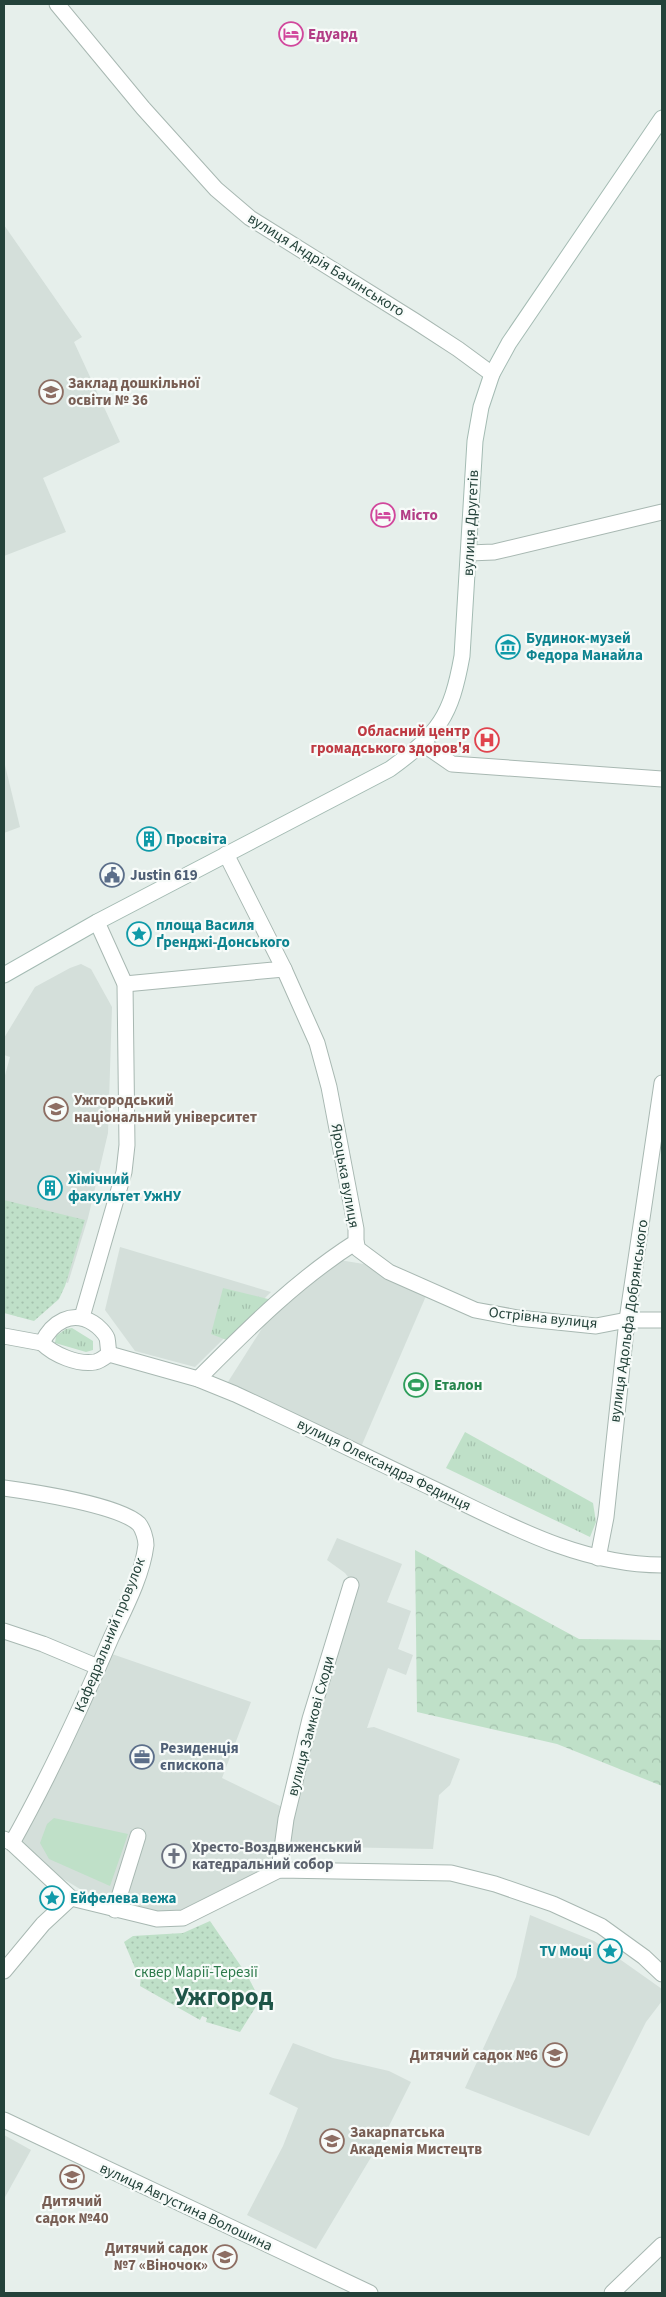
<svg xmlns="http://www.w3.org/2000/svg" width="666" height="2297" font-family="'Source Sans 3',sans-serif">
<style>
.built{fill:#d4dfda}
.grass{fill:url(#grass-tufts)}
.forest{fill:url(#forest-crowns)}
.park{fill:url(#park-dots)}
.garden{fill:#bfe0c8}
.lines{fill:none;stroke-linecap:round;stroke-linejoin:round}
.street-casing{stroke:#a8b8b2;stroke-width:17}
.secondary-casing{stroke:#a4bbb3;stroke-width:17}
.street{stroke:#fff;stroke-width:15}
.secondary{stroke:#fff;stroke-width:15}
.labels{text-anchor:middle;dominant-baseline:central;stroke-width:4.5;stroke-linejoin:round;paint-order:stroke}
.hotel-label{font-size:15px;font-weight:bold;fill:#b23c85;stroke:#f7fbf9;text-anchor:start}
.street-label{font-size:15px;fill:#24423a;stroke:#f7fbf9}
.education-label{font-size:15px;font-weight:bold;fill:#785e54;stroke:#f7fbf9;text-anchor:start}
.culture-label{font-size:15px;font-weight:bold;fill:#0d838f;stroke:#f7fbf9;text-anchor:start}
.health-label{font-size:15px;font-weight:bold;fill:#be3a42;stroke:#f7fbf9;text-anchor:end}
.service-label{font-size:15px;font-weight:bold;fill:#4e5e75;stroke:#f7fbf9;text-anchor:start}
.leisure-label{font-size:15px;font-weight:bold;fill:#27864d;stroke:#f7fbf9;text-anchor:start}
.worship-label{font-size:15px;font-weight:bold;fill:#5b616d;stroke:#f7fbf9;text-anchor:start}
.park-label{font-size:15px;fill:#2d7a4b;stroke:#f7fbf9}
.town-label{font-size:25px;font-weight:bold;fill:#1f5548;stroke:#f7fbf9}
</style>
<defs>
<pattern id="grass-tufts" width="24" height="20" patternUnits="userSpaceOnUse" patternTransform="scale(1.25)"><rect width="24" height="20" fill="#bfe0c8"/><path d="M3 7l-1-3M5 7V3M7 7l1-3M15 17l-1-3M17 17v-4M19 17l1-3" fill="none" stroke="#a4c1ad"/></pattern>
<pattern id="forest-crowns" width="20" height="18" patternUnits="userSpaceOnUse" patternTransform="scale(1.25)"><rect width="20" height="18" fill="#bfe0c8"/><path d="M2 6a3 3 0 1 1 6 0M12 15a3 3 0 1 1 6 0" fill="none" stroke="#a4c1ad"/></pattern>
<pattern id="park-dots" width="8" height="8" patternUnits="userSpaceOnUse" patternTransform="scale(1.25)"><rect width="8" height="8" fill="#bfe0c8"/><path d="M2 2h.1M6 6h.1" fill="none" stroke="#a4c1ad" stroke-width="1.8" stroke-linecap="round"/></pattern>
</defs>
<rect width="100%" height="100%" fill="#e6efeb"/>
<!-- built -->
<g class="built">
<path d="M 4,225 L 82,337 L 74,342 L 120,442 L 43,478 L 66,532 L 4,556 Z"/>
<path d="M 4,761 L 20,827 L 4,833 Z"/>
<path d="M 81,964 L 91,969 L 112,1007 L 108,1133 L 88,1218 L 68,1283 L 4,1263 L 4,1079 L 10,1057 L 4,1055 L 4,1038 L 35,987 L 70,968 Z"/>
<path d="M 120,1247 L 271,1292 L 195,1367 L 135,1351 L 105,1310 Z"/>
<path d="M 339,1260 L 364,1264 L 426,1296 L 361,1447 L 226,1385 L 273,1311 Z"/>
<path d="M 337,1538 L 402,1564 L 387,1602 L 411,1611 L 398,1649 L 413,1655 L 406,1675 L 388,1668 L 367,1728 L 374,1727 L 460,1759 L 450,1785 L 439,1795 L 433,1849 L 286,1846 L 352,1582 L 345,1573 L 327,1560 Z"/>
<path d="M 112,1654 L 251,1702 L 222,1778 L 282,1807 L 276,1864 L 214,1898 L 172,1914 L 128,1908 L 80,1889 L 50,1871 L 20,1842 Z"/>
<path d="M 530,1915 L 594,1941 L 662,1989 L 662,2001 L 646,2022 L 589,2136 L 465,2088 L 516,1977 Z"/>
<path d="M 293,2043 L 333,2058 L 389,2071 L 411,2082 L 385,2134 L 316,2249 L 247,2215 L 283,2146 L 298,2108 L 269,2094 Z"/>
<path d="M 4,2135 L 31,2150 L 4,2199 Z"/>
</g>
<!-- grass -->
<g class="grass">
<path d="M 223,1288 L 272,1300 L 229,1341 L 211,1334 Z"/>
<path d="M 72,1328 L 93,1341 L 93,1350 L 86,1352 L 55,1343 L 56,1336 L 66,1329 Z"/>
<path d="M 465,1432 L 593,1503 L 596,1522 L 590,1537 L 446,1468 Z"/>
</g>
<!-- forest -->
<path class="forest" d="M 415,1550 L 579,1639 L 662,1640 L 662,1786 L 557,1744 L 417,1712 Z"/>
<!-- park -->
<g class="park">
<path d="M 4,1200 L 85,1220 L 65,1286 L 59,1299 L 34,1321 L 4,1313 Z"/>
<path d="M 210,1921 L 247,1975 L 260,2000 L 240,2032 L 206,2022 L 207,2018 L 202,2016 L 200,2020 L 140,1986 L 141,1976 L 135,1968 L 124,1942 L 133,1936 L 183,1933 Z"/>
</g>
<!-- garden -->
<path class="garden" d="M 54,1818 L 128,1834 L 110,1886 L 49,1859 L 40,1843 L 47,1824 Z"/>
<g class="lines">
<!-- street casing -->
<g class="street-casing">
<g id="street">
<path d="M 57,4 L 143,108 L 216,189 L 250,218 L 415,321 L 458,349 L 492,374"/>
<path d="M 469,553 L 494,552 L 662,512"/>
<path d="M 423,744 L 452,764 L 662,779"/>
<path d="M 125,984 L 284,969 L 226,854"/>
<path d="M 356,1242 L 358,1249 L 389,1272 L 475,1310 L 518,1318 L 596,1326 L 627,1320 L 662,1320"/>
<path d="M 82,1317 L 124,1172 L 127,1145 L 125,984 L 97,922"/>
<path d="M 4,1336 L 42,1343"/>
<path d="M 42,1343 C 52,1322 72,1310 93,1323 C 98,1326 105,1333 107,1338 C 108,1342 108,1349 109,1354"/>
<path d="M 42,1343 C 54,1355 78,1365 95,1362 C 100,1361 105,1357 109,1354"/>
<path d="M 109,1354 L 198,1379 L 235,1394 C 302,1425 367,1457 434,1489 C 507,1524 579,1565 662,1565"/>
<path d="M 198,1379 C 249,1328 295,1281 356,1242 L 356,1229 L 329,1087 L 317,1043 L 284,969"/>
<path d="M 4,1488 C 33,1492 119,1505 139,1524 C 143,1529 146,1539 146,1545 C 142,1577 124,1610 111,1638 C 81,1708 49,1777 12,1843"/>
<path d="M 598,1558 L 606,1517 L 627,1320 L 662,1083"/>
<path d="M 4,1631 L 43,1644 L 98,1667"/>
<path d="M 4,1839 L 12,1843 L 71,1898 L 157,1919 L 183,1918 L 279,1870 L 451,1873 L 495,1884 L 553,1904 L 601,1926 L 644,1957 L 662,1974"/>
<path d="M 279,1870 L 286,1819 L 310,1719 L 351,1585"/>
<path d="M 115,1910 L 138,1836"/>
<path d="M 4,1971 L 43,1924 L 71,1898"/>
<path d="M 4,2120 L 370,2293"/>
<path d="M 612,2293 L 662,2245"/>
</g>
</g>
<!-- secondary casing -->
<g class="secondary-casing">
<path id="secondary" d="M 4,975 L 97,922 L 390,769 C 439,733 451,717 462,656 L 475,441 L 481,407 L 492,374 L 509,343 L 662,118"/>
</g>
<!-- street -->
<use href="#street" class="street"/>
<!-- secondary -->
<use href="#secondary" class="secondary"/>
</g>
<!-- icons -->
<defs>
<g id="hotel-ring" transform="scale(1.25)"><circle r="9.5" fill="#f7fbf9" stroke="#d1479c" stroke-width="1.5"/><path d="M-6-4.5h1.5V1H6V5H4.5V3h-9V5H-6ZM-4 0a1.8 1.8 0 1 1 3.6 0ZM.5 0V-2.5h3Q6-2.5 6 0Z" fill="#d1479c"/></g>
<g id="school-ring" transform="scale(1.25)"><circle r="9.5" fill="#f7fbf9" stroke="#8d6e63" stroke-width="1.5"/><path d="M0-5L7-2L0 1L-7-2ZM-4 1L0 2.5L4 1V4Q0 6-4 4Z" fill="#8d6e63"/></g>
<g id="museum-ring" transform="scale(1.25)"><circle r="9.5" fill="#f7fbf9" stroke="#0f9aa8" stroke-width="1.5"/><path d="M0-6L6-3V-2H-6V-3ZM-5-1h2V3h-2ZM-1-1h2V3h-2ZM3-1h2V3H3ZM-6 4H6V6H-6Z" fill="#0f9aa8"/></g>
<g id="hospital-ring" transform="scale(1.25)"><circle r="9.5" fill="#f7fbf9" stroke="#e0444e" stroke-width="1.5"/><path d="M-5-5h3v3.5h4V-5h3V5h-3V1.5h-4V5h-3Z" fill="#e0444e"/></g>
<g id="building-ring" transform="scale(1.25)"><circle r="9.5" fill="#f7fbf9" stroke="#0f9aa8" stroke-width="1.5"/><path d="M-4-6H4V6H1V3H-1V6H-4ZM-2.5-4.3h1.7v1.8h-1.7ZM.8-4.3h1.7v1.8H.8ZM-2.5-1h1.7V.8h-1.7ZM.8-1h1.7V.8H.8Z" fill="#0f9aa8"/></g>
<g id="civic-ring" transform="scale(1.25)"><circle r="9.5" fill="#f7fbf9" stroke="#5c6f8a" stroke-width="1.5"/><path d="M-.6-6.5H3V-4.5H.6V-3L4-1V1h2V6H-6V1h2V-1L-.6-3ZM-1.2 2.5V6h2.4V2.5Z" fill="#5c6f8a"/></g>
<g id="sight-ring" transform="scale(1.25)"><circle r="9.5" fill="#f7fbf9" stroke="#0f9aa8" stroke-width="1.5"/><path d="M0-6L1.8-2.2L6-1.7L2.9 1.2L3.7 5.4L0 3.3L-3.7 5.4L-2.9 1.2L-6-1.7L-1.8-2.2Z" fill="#0f9aa8"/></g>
<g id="university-ring" transform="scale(1.25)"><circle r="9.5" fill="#f7fbf9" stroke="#8d6e63" stroke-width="1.5"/><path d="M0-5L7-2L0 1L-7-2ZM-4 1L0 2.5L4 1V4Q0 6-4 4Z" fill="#8d6e63"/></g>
<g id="stadium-ring" transform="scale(1.25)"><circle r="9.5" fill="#f7fbf9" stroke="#2e9e5b" stroke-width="1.5"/><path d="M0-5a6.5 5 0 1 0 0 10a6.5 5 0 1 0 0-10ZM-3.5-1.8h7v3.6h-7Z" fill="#2e9e5b"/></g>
<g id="office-ring" transform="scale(1.25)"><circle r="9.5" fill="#f7fbf9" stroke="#5c6f8a" stroke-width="1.5"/><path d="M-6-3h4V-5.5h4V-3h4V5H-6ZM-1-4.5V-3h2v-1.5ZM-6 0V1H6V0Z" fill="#5c6f8a"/></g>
<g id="church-ring" transform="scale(1.25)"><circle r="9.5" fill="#f7fbf9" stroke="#6b7280" stroke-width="1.5"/><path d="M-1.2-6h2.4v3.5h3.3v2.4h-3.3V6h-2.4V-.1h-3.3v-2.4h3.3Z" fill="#6b7280"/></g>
</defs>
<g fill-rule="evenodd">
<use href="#hotel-ring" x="291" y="34"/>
<use href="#school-ring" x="51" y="392"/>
<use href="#hotel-ring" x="383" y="515"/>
<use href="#museum-ring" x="508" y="647"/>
<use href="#hospital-ring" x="487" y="740"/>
<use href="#building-ring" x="149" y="839"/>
<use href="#civic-ring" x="112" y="875"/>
<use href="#sight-ring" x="139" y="934"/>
<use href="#university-ring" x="56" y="1109"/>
<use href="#building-ring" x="50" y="1188"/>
<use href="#stadium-ring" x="416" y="1385"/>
<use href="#office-ring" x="142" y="1757"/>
<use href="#church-ring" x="174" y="1856"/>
<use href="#sight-ring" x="52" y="1898"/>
<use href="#sight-ring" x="610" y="1951"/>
<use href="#school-ring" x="555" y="2055"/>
<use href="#university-ring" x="332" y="2141"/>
<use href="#school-ring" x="72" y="2177"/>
<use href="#school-ring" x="225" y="2257"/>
</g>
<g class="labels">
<!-- hotel labels -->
<g class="hotel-label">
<text x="308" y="34">Едуард</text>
<text x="400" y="515">Місто</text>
</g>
<!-- street labels -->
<g class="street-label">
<text transform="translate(326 265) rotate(32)">вулиця Андрія Бачинського</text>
<text transform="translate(471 523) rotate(-87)">вулиця Другетів</text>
<text transform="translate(345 1176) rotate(80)">Яроцька вулиця</text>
<text transform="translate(543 1318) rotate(6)">Острівна вулиця</text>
<text transform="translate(629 1321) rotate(-82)">вулиця Адольфа Добрянського</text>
<text transform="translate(384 1465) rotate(26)">вулиця Олександра Фединця</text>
<text transform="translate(110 1635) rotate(-68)">Кафедральний провулок</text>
<text transform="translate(311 1726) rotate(-75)">вулиця Замкові Сходи</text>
<text transform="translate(186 2207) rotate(25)">вулиця Августина Волошина</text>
</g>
<!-- education labels -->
<g class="education-label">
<text x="68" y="383">Заклад дошкільної<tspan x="68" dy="17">освіти № 36</tspan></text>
<text x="74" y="1100">Ужгородський<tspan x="74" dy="17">національний університет</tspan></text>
<text x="538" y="2055" text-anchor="end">Дитячий садок №6</text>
<text x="350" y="2132">Закарпатська<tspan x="350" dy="17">Академія Мистецтв</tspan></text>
<text x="72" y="2201" text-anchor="middle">Дитячий<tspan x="72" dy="17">садок №40</tspan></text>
<text x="208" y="2248" text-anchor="end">Дитячий садок<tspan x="208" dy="17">№7 «Віночок»</tspan></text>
</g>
<!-- culture labels -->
<g class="culture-label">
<text x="526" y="638">Будинок-музей<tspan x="526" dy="17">Федора Манайла</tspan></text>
<text x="166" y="839">Просвіта</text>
<text x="156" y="925">площа Василя<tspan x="156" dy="17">Ґренджі-Донського</tspan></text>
<text x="68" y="1179">Хімічний<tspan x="68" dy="17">факультет УжНУ</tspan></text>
<text x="70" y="1898">Ейфелева вежа</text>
<text x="592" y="1951" text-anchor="end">TV Моці</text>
</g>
<!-- health labels -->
<g class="health-label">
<text x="470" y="731">Обласний центр<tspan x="470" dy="17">громадського здоров'я</tspan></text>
</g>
<!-- service labels -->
<g class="service-label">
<text x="130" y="875">Justin 619</text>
<text x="160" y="1748">Резиденція<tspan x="160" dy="17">єпископа</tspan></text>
</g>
<!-- leisure labels -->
<g class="leisure-label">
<text x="434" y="1385">Еталон</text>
</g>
<!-- worship labels -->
<g class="worship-label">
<text x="192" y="1847">Хресто-Воздвиженський<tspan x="192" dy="17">катедральний собор</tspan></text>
</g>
<!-- park labels -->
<g class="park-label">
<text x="196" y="1972">сквер Марії-Терезії</text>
</g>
<!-- town labels -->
<g class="town-label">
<text x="224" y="1997">Ужгород</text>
</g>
</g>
<!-- border -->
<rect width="666" height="2297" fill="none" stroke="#24423a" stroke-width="10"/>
</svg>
